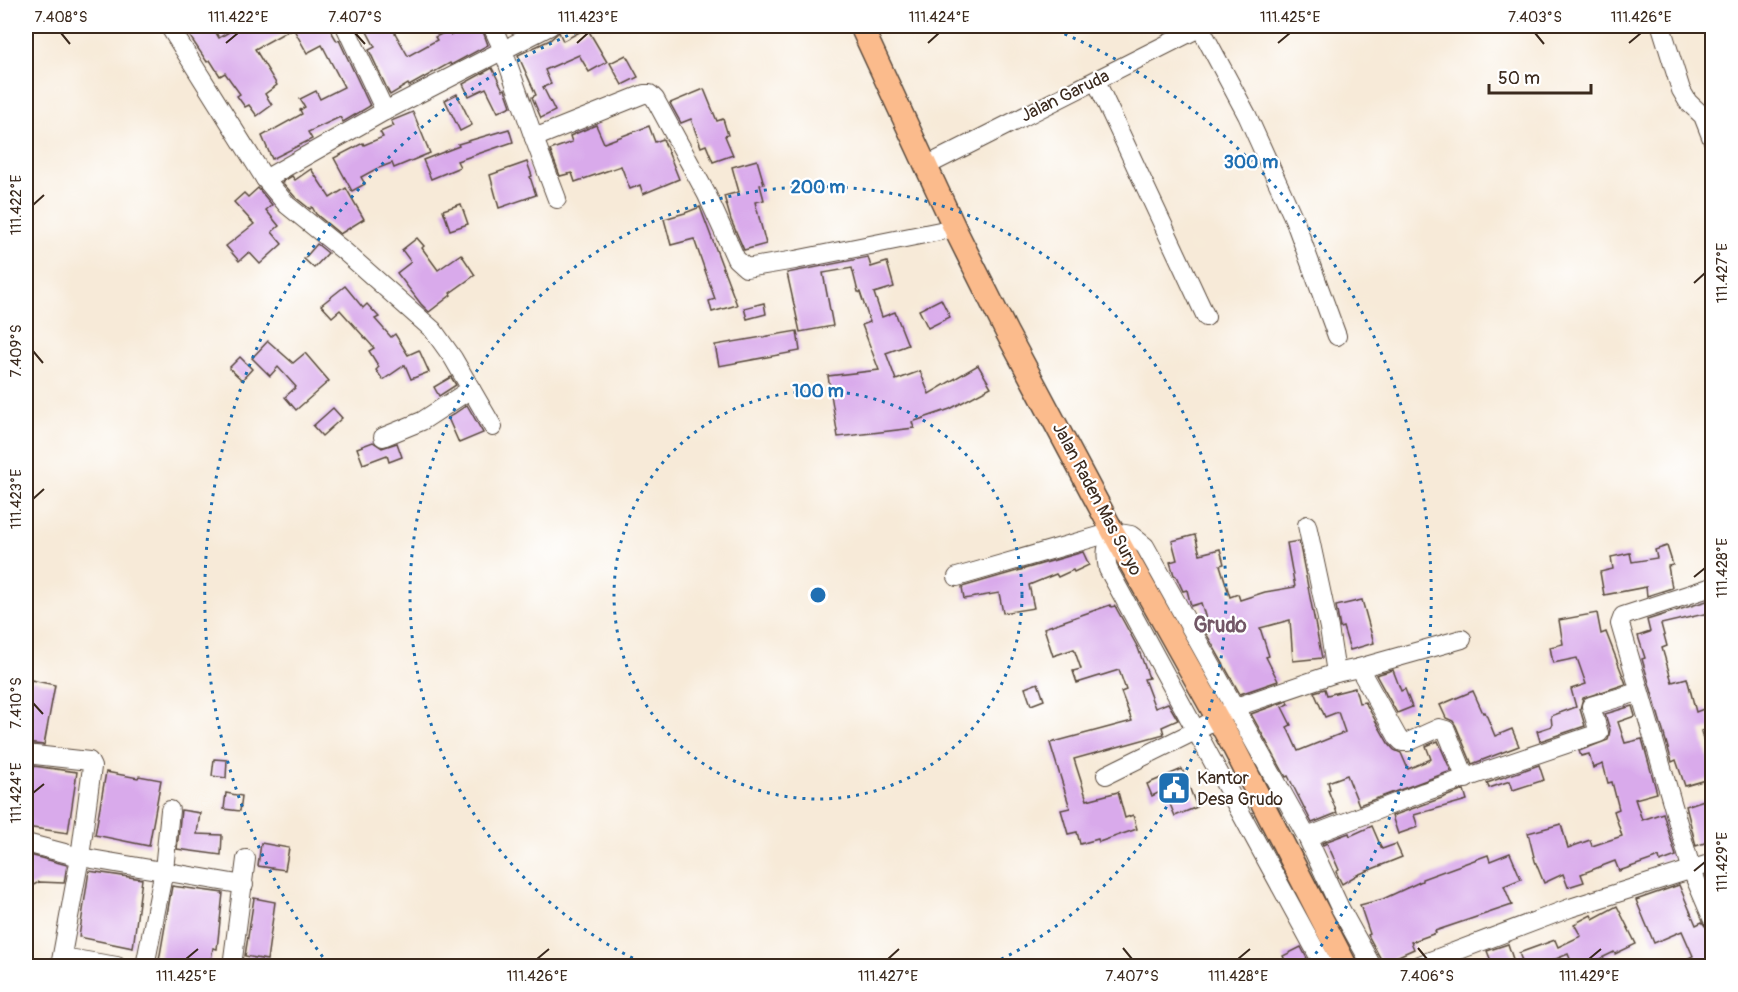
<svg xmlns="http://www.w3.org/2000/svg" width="1738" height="992" font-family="Pangolin,sans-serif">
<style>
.building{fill:#d9aaeb}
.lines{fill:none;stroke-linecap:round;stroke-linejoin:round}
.minor-casing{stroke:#57473a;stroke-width:20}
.major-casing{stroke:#57473a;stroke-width:25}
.path{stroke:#57473a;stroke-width:2;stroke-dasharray:1.5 4.5;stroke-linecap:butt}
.minor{stroke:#fff;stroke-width:18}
.major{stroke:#fbbb8c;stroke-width:22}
.ticks{fill:none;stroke:#3b2a1e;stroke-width:2}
.ring{fill:none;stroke:#1f6fb2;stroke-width:3;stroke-dasharray:3 6}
.labels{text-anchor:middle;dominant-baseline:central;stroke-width:4.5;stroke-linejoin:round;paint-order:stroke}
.street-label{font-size:18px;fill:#3b2a1e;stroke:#fff}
.poi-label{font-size:18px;fill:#3b2a1e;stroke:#fff;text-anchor:start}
.quarter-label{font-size:21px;font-weight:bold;fill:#725766;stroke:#fff}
.centre{fill:#1f6fb2;stroke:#fff;stroke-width:3}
.ring-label{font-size:18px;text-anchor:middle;font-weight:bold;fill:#1f6fb2;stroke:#fff;stroke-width:4.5;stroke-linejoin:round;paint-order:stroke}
.neatline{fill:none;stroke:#3b2a1e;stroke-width:2}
.ticks-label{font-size:15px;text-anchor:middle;fill:#3b2a1e}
</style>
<rect width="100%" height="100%" fill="#fff"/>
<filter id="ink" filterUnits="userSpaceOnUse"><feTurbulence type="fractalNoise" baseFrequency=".0167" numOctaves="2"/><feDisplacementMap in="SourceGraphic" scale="12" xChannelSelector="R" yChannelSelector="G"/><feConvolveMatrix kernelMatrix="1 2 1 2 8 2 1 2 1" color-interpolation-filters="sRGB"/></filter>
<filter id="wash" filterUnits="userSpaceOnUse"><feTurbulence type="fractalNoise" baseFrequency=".008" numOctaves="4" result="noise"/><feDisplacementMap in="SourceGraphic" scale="24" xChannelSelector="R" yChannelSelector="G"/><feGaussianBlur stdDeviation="1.35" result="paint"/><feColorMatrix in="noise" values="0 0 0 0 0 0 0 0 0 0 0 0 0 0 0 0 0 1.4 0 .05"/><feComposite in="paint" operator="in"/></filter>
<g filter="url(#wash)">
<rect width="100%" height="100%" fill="#f7ead8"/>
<g id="blocks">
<!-- building -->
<g class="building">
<path d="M 183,26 L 212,26 L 219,38 L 239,26 L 328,26 L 337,41 L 339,40 L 370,106 L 343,122 L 340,117 L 308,132 L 312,139 L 272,159 L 262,136 L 302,114 L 300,110 L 305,107 L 300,99 L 316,91 L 320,99 L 344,87 L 322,45 L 307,53 L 293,28 L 255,49 L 277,85 L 265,94 L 272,105 L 257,116 L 249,105 L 245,107 L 237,96 L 240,94 L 225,73 L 220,76 L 210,60 L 207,62 Z"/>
<path d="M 364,26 L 391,26 L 408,56 L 437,40 L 435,37 L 448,31 L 451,35 L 468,26 L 481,26 L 488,45 L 451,65 L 450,63 L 409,86 L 408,84 L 390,95 L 369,50 L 375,47 Z"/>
<path d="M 587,28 L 607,62 L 589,72 L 579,55 L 545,70 L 551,84 L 543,87 L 555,111 L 541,118 L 532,97 L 536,95 L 518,55 L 550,40 L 559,32 L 563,41 Z"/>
<path d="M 626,55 L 638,77 L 622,85 L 610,63 Z"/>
<path d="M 492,68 L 503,90 L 505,89 L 511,106 L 498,112 L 486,88 L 469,96 L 463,84 Z"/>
<path d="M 704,89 L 717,121 L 723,119 L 728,135 L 725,136 L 733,155 L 713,162 L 706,145 L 701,147 L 691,119 L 681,123 L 670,103 Z"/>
<path d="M 457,94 L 472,125 L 460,131 L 445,100 Z"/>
<path d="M 413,112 L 430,153 L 394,168 L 392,163 L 376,169 L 361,177 L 365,184 L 352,191 L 334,158 L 363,143 L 364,145 L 383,137 L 380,132 L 394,126 L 391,121 Z"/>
<path d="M 596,125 L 604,143 L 649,126 L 655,142 L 663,139 L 679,179 L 643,194 L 640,185 L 630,189 L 621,166 L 575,182 L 572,173 L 560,176 L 550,150 L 572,142 L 570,136 Z"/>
<path d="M 509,129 L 513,142 L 457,161 L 460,167 L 431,179 L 423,160 L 459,146 L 458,144 Z"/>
<path d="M 757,160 L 764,184 L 760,185 L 764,200 L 755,202 L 766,244 L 744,250 L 731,220 L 724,196 L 739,192 L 732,167 Z"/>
<path d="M 527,162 L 532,176 L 530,177 L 536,195 L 499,208 L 490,175 Z"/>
<path d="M 311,169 L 330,198 L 346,188 L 364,219 L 340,234 L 316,214 L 312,207 L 310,209 L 295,197 L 282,182 L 292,176 L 295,180 Z"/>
<path d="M 258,188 L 272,205 L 266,210 L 279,226 L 272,232 L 282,244 L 260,264 L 249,252 L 239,261 L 226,246 L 254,224 L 234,202 L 244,193 L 248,197 Z"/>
<path d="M 461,204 L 468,224 L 450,230 L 443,210 Z"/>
<path d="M 700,207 L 737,305 L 712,312 L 709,301 L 715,299 L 694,239 L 671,245 L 664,219 L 685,213 Z"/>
<path d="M 417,238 L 424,246 L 422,248 L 438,270 L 461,254 L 475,275 L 450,293 L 451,295 L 429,312 L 421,304 L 397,273 L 411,262 L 402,250 Z"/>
<path d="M 317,244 L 328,253 L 314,268 L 304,259 Z"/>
<path d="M 868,257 L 871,267 L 887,262 L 894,287 L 874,293 L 882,317 L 895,312 L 908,345 L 886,353 L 896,380 L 920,371 L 929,394 L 978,365 L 991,387 L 950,409 L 912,422 L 914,428 L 838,437 L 828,376 L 879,370 L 862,325 L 870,322 L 860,292 L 858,292 L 852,268 L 823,273 L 833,326 L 800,332 L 787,273 Z"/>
<path d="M 345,286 L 363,308 L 367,304 L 379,317 L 375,319 L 391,337 L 395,334 L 408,355 L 419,350 L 429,372 L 411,379 L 405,365 L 383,380 L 376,370 L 379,367 L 369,351 L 374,348 L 340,310 L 332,317 L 321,305 Z"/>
<path d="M 941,299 L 950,317 L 928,328 L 919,310 Z"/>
<path d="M 764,303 L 766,314 L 747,319 L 744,308 Z"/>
<path d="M 797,331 L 800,351 L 719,366 L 715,345 Z"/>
<path d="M 268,341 L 293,363 L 305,353 L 329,381 L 296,410 L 285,397 L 296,387 L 278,367 L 270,376 L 252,358 Z"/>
<path d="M 240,357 L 252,369 L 242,380 L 229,368 Z"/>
<path d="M 451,377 L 456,385 L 439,396 L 434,387 Z"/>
<path d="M 467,405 L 483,433 L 459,443 L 448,418 Z"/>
<path d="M 333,408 L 342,418 L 322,436 L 313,426 Z"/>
<path d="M 373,442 L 382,448 L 397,443 L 402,457 L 389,462 L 387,455 L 363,464 L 357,448 Z"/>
<path d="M 1195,535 L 1200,554 L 1220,549 L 1224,564 L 1220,565 L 1230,597 L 1238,594 L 1240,600 L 1265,592 L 1295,587 L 1287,543 L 1299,541 L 1322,658 L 1293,661 L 1290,620 L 1260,628 L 1269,656 L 1266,657 L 1278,681 L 1240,694 L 1206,633 L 1210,632 L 1201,603 L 1191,606 L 1187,590 L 1183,591 L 1176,576 L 1174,575 L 1170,562 L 1177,560 L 1172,541 Z"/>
<path d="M 1667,546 L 1673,565 L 1668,566 L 1672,588 L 1647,596 L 1646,587 L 1604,595 L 1600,572 L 1613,569 L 1611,557 L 1630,553 L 1632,562 L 1657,558 L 1655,550 Z"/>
<path d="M 1083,552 L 1089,565 L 1074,572 L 1073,570 L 1058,577 L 1056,574 L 1029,585 L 1034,608 L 1003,613 L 999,593 L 964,599 L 962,587 Z"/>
<path d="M 1713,599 L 1713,612 L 1661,624 L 1667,646 L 1662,648 L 1672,682 L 1687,678 L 1696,712 L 1706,708 L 1712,728 L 1701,731 L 1713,778 L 1685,786 L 1676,760 L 1672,762 L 1642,659 L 1645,658 L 1638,636 L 1650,632 L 1647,620 Z"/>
<path d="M 1362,600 L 1374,643 L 1350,650 L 1343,627 L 1340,628 L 1336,606 Z"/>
<path d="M 1110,605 L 1111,607 L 1115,606 L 1138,648 L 1149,678 L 1144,679 L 1155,708 L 1168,703 L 1178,720 L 1162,727 L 1164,734 L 1074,759 L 1087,800 L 1118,792 L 1125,818 L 1133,815 L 1137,829 L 1099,842 L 1098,839 L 1080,844 L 1077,832 L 1068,834 L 1061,810 L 1070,808 L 1050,743 L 1132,721 L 1121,692 L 1126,690 L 1119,670 L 1077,683 L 1073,671 L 1081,669 L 1074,649 L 1053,656 L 1044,628 Z"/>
<path d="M 1597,613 L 1601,634 L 1606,632 L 1626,684 L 1583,698 L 1580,709 L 1585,726 L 1540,741 L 1537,731 L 1552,726 L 1551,716 L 1576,707 L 1571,689 L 1586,684 L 1577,658 L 1553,663 L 1550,647 L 1563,644 L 1559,620 Z"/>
<path d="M 1393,670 L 1401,691 L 1405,689 L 1412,707 L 1397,713 L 1376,675 Z"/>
<path d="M 31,680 L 55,685 L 44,745 L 26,743 L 26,708 Z"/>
<path d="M 1038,683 L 1044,700 L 1031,705 L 1025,688 Z"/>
<path d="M 1355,688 L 1359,703 L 1365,702 L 1388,743 L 1394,750 L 1401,753 L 1408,769 L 1431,759 L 1426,746 L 1438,741 L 1451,771 L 1359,805 L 1347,775 L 1328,782 L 1330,789 L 1328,790 L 1337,813 L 1312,823 L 1288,776 L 1286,777 L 1251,714 L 1287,701 L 1289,704 L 1282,707 L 1291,725 L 1287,727 L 1298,751 L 1345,732 L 1338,712 L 1325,717 L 1314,692 L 1325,689 L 1327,695 Z"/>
<path d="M 1473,691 L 1483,713 L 1485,712 L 1495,736 L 1512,729 L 1519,746 L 1472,764 L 1456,726 L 1453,721 L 1446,718 L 1440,705 Z"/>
<path d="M 1632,706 L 1635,716 L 1618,722 L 1625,743 L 1642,739 L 1657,793 L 1635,799 L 1642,820 L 1663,813 L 1676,856 L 1660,862 L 1659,857 L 1619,871 L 1615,861 L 1581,874 L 1584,882 L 1568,887 L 1563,874 L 1544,883 L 1535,861 L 1528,833 L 1561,824 L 1568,848 L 1590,840 L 1592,846 L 1622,836 L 1614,811 L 1619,809 L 1612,782 L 1608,783 L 1603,764 L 1593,768 L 1589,754 L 1581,756 L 1579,751 L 1608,740 L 1610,730 L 1605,714 Z"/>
<path d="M 214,759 L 227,760 L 226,778 L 212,776 Z"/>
<path d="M 26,765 L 77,772 L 68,833 L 26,827 Z"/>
<path d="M 1539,765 L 1544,780 L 1513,790 L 1510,781 L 1489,788 L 1487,783 Z"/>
<path d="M 1182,769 L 1197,807 L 1175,816 L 1164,790 L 1152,796 L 1147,784 Z"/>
<path d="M 106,772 L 138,778 L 139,776 L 161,780 L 149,846 L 95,835 Z"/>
<path d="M 1464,790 L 1467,800 L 1414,815 L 1418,827 L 1398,834 L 1392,816 Z"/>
<path d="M 226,793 L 242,796 L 240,811 L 224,809 Z"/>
<path d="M 1713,797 L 1713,840 L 1696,846 L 1686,806 Z"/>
<path d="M 181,810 L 200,813 L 197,834 L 222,835 L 221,855 L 177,849 Z"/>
<path d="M 1372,826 L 1382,849 L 1396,844 L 1402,857 L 1357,875 L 1342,884 L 1336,872 L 1339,870 L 1327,843 L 1323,845 L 1322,843 L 1349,833 L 1350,836 Z"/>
<path d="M 261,843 L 289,848 L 285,870 L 258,866 Z"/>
<path d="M 1510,853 L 1521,879 L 1504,886 L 1512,905 L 1435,931 L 1436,933 L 1411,942 L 1414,949 L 1383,963 L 1368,935 L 1370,934 L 1360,905 L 1383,899 L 1422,881 L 1422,879 L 1488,855 L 1490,861 Z"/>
<path d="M 26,854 L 67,865 L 64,883 L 39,882 L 26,889 Z"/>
<path d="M 89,871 L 142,879 L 133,948 L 79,937 Z"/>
<path d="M 1679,885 L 1696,925 L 1702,922 L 1706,927 L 1713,929 L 1713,939 L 1708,941 L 1713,950 L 1713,963 L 1706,966 L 1672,966 L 1693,956 L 1682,931 L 1654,943 L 1636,900 Z"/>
<path d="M 172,886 L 223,893 L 217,949 L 213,948 L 210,966 L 158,966 Z"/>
<path d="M 254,898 L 275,902 L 267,960 L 245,956 Z"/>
<path d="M 1617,906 L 1636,944 L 1615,954 L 1614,952 L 1585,966 L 1573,966 L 1568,954 L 1539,966 L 1524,966 L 1519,953 L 1555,940 L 1558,947 L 1581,936 L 1574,924 L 1591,915 L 1593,919 Z"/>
<path d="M 1508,944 L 1514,962 L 1493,966 L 1487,951 Z"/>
<path d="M 1301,947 L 1311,966 L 1288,966 L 1283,956 Z"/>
</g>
</g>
</g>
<g filter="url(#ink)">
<use href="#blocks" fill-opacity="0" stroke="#57473a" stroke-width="1.5"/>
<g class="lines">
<!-- minor casing -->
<g class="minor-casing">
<g id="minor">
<path d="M 169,26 L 265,179 L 287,205 L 344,251 L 433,330 L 453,358 L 493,427"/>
<path d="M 345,26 L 385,111"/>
<path d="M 492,26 L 503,50 L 534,138 L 644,94 L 650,94 L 655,99 L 707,195 L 736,259 L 746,268 L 795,260 L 955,228"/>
<path d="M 1661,26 L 1681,90 L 1688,102 L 1703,116 L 1712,139"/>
<path d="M 1200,27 L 1247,115 L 1294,219 L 1337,336"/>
<path d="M 1096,81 L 1206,317"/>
<path d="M 534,138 L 557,199"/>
<path d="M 926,166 L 1203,26"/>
<path d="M 265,179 L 385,111 L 550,26"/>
<path d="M 383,437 L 422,421 L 471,389"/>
<path d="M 1307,525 L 1329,628 L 1336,673"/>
<path d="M 1113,532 C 1106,546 1105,554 1108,569 L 1324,966"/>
<path d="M 957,577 L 1113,532 L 1131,535 L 1145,546 L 1307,837 L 1340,908 L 1372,966"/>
<path d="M 1712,587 L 1623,616 L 1620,624 L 1692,871 L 1712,918"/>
<path d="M 1359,668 L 1398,738 L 1402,742 L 1408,742 L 1439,728 L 1446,730 L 1466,779"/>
<path d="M 26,754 L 89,761 L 92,767 L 80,857 L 60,966"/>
<path d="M 1106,775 L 1195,731 L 1236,707 L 1336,673 L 1359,668 L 1462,639"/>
<path d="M 1307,837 L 1424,792 L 1599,733 L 1591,706 L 1638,692"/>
<path d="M 26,843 L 80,857 L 244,885"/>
<path d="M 62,957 L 117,966"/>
<path d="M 145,966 L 164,870 L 170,810"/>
<path d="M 232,966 L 246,859"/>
<path d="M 1417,966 L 1570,908 L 1712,863"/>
</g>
</g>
<!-- major casing -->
<g class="major-casing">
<path id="major" d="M 861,26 L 957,233 L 1006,331 L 1113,532 L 1234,748 L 1346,966"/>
</g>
<!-- path -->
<path class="path" d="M 26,31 L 35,26"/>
<!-- minor -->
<use href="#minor" class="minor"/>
<!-- major -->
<use href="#major" class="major"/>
</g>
</g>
<!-- ticks -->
<path class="ticks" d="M 61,33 L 70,44M 355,33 L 365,44M 1535,33 L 1544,44M 226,43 L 238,33M 577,43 L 588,33M 928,43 L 939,33M 1278,43 L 1290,33M 1629,43 L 1641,33M 33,205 L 44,195M 1694,283 L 1705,273M 33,351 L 43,363M 33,499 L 44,489M 1694,577 L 1705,568M 33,703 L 43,714M 33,793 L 44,784M 1694,871 L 1705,862M 1123,948 L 1132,959M 1418,948 L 1427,959M 186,959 L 198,949M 537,959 L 549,949M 888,959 L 899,949M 1238,959 L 1250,949M 1589,959 L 1601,949"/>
<!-- distance rings -->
<g class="ring">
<circle cx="818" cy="595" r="204"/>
<path d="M649 966A408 408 0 1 1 987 966"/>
<path d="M328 964A613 613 0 0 1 588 27M1048 27A613 613 0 0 1 1308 964"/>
</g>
<!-- icons -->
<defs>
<g id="civic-square" transform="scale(1.725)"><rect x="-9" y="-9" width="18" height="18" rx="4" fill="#1f6fb2" stroke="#fff"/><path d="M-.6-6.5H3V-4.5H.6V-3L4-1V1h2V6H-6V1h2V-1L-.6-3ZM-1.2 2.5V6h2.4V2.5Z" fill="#fff"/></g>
</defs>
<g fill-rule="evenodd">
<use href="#civic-square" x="1174" y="788"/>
</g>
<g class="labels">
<!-- street labels -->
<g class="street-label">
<text transform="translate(1065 96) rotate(-26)">Jalan Garuda</text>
<text transform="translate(1097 499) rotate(62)">Jalan Raden Mas Suryo</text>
</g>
<!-- poi labels -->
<g class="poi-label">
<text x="1197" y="778">Kantor<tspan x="1197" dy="21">Desa Grudo</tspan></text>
</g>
<!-- quarter labels -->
<g class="quarter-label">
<text x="1220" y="625">Grudo</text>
</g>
</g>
<circle cx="818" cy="595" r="9" class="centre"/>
<g class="ring-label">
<text x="1251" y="168">300 m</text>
<text x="818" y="193">200 m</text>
<text x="818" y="397">100 m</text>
</g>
<!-- margin -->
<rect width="1738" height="992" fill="none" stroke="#fff" stroke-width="66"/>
<!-- scale -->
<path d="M1489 84v9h102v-9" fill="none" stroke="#3b2a1e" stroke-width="3"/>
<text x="1498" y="84" font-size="18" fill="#3b2a1e" stroke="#ffffff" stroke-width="4.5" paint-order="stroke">50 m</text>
<rect x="33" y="33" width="1672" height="926" class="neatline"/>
<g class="ticks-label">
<text x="61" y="22">7.408°S</text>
<text x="238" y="22">111.422°E</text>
<text x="355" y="22">7.407°S</text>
<text x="588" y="22">111.423°E</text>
<text x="939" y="22">111.424°E</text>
<text x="1290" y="22">111.425°E</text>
<text x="1535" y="22">7.403°S</text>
<text x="1641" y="22">111.426°E</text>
<text transform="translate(16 205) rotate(-90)" y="5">111.422°E</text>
<text transform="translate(1722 273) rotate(-90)" y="5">111.427°E</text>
<text transform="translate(16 351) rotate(-90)" y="5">7.409°S</text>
<text transform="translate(16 499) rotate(-90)" y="5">111.423°E</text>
<text transform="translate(1722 568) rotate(-90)" y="5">111.428°E</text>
<text transform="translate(16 703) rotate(-90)" y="5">7.410°S</text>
<text transform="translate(16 793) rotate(-90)" y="5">111.424°E</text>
<text transform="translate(1722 862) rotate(-90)" y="5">111.429°E</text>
<text x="186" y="981">111.425°E</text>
<text x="537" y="981">111.426°E</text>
<text x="888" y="981">111.427°E</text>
<text x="1132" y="981">7.407°S</text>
<text x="1238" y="981">111.428°E</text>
<text x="1427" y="981">7.406°S</text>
<text x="1589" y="981">111.429°E</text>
</g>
</svg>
